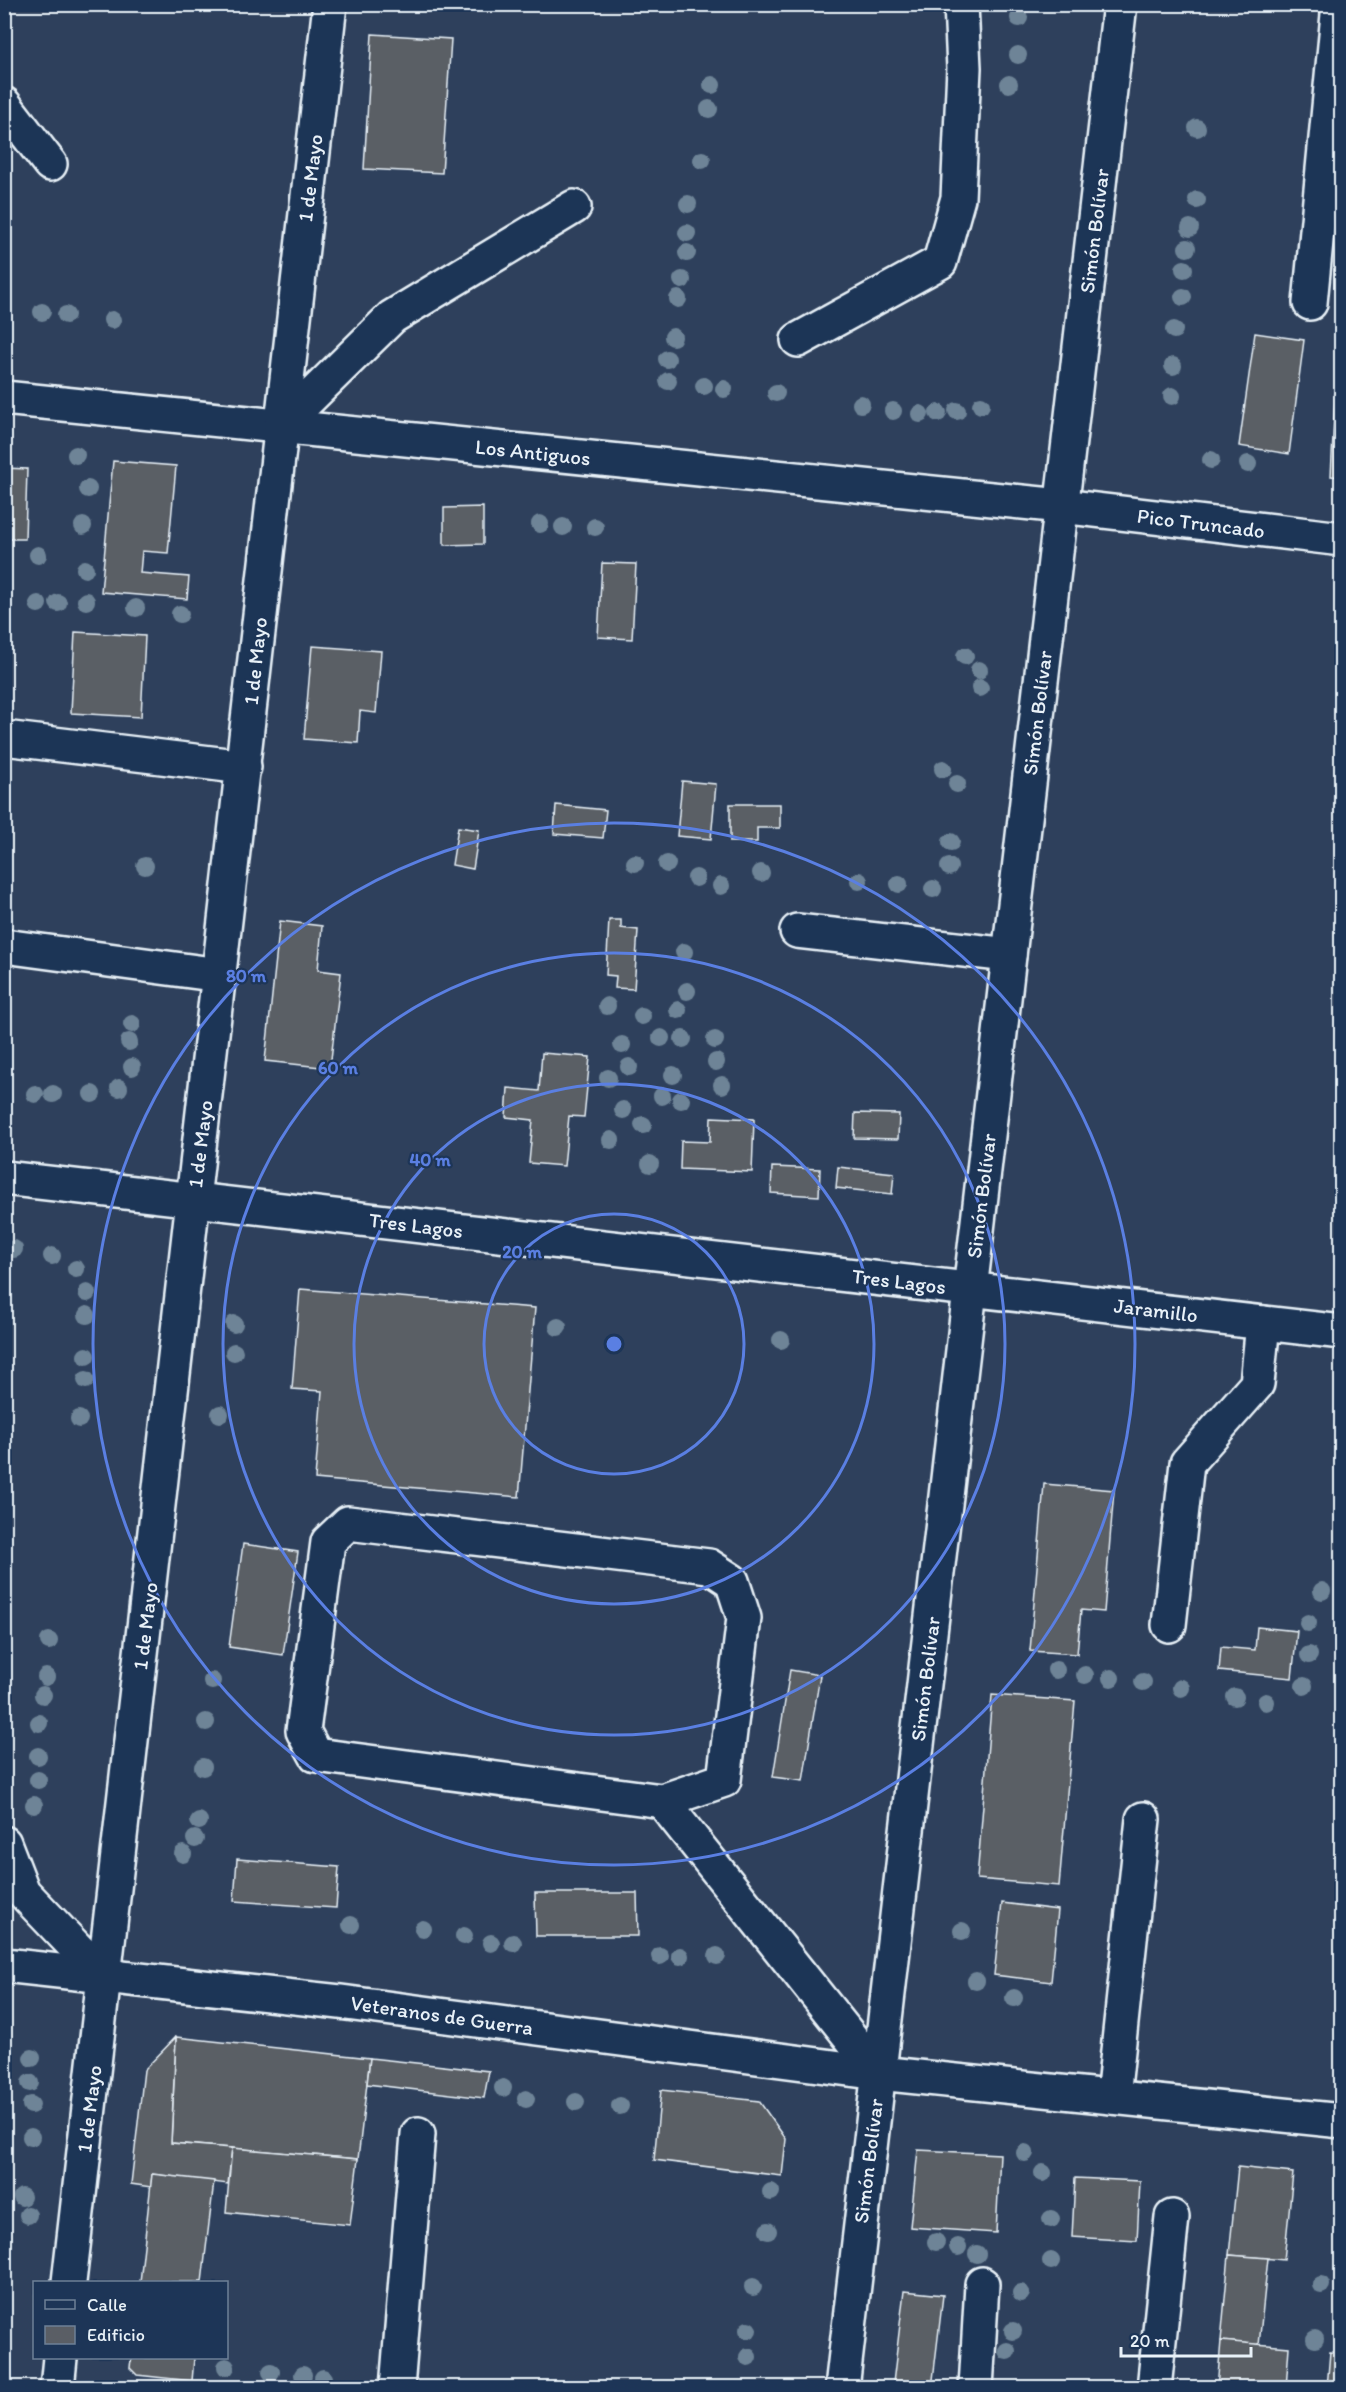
<svg xmlns="http://www.w3.org/2000/svg" width="1346" height="2392" font-family="Itim,sans-serif">
<style>
.built{fill:#2f415b;fill-rule:evenodd}
.building{fill:#5a5e65;stroke:#e8f1f8;stroke-width:1.5}
.lines{fill:none;stroke-linecap:round;stroke-linejoin:round}
.minor-casing{stroke:#e8f1f8;stroke-width:38}
.minor{stroke:#1d3557;stroke-width:33}
.tree{fill:#6e8497}
.ring{fill:none;stroke:#5a7fe2;stroke-width:3}
.labels{text-anchor:middle;dominant-baseline:central;stroke-width:4.5;stroke-linejoin:round;paint-order:stroke}
.street-label{font-size:21px;fill:#e8f1f8;stroke:#1d3557}
.centre{fill:#5a7fe2;stroke:#1d3557;stroke-width:3}
.ring-label{font-size:18px;text-anchor:middle;font-weight:bold;fill:#5a7fe2;stroke:#1d3557;stroke-width:4.5;stroke-linejoin:round;paint-order:stroke}
</style>
<rect width="100%" height="100%" fill="#1d3557"/>
<filter id="ink" filterUnits="userSpaceOnUse"><feTurbulence type="fractalNoise" baseFrequency=".0167" numOctaves="2"/><feDisplacementMap in="SourceGraphic" scale="12" xChannelSelector="R" yChannelSelector="G"/><feConvolveMatrix kernelMatrix="1 2 1 2 8 2 1 2 1" color-interpolation-filters="sRGB"/></filter>
<g filter="url(#ink)">
<!-- built -->
<path class="built" d="M 5,5 L 1341,5 L 1341,2387 L 5,2388 ZM 34,2282 L 226,2282 L 226,2358 L 34,2358 Z"/>
<!-- building -->
<g class="building">
<path d="M 372,34 L 451,39 L 442,173 L 364,169 Z"/>
<path d="M 1255,333 L 1304,340 L 1289,454 L 1239,446 Z"/>
<path d="M 1337,360 L 1342,360 L 1342,477 L 1331,476 Z"/>
<path d="M 113,461 L 176,466 L 168,553 L 142,551 L 140,573 L 189,577 L 187,599 L 101,592 Z"/>
<path d="M 4,468 L 27,469 L 25,539 L 4,539 Z"/>
<path d="M 483,507 L 483,544 L 444,545 L 444,508 Z"/>
<path d="M 602,563 L 636,564 L 632,639 L 598,637 Z"/>
<path d="M 75,632 L 145,636 L 141,717 L 71,713 Z"/>
<path d="M 312,646 L 381,651 L 376,713 L 360,711 L 358,743 L 304,739 Z"/>
<path d="M 682,781 L 716,784 L 711,839 L 677,836 Z"/>
<path d="M 730,804 L 780,804 L 780,828 L 757,828 L 757,842 L 730,842 Z"/>
<path d="M 556,805 L 606,810 L 603,838 L 554,834 Z"/>
<path d="M 458,827 L 479,830 L 473,869 L 452,865 Z"/>
<path d="M 609,920 L 621,920 L 621,928 L 638,930 L 634,989 L 615,988 L 616,976 L 606,975 Z"/>
<path d="M 280,921 L 322,926 L 318,970 L 341,973 L 330,1068 L 265,1061 Z"/>
<path d="M 542,1053 L 590,1057 L 584,1117 L 569,1116 L 564,1166 L 529,1163 L 533,1120 L 506,1117 L 508,1088 L 539,1091 Z"/>
<path d="M 855,1113 L 899,1114 L 898,1139 L 854,1138 Z"/>
<path d="M 711,1117 L 754,1119 L 752,1172 L 680,1169 L 681,1141 L 710,1142 Z"/>
<path d="M 772,1167 L 820,1169 L 819,1196 L 771,1193 Z"/>
<path d="M 838,1167 L 894,1173 L 892,1194 L 836,1188 Z"/>
<path d="M 300,1289 L 535,1308 L 519,1497 L 315,1479 L 322,1391 L 292,1389 Z"/>
<path d="M 1044,1484 L 1114,1490 L 1104,1612 L 1081,1610 L 1077,1654 L 1030,1651 Z"/>
<path d="M 243,1544 L 298,1552 L 283,1655 L 229,1647 Z"/>
<path d="M 1257,1627 L 1297,1631 L 1292,1678 L 1219,1671 L 1221,1647 L 1255,1650 Z"/>
<path d="M 790,1670 L 820,1675 L 803,1781 L 773,1777 Z"/>
<path d="M 992,1695 L 1075,1701 L 1059,1886 L 977,1879 Z"/>
<path d="M 237,1859 L 339,1867 L 336,1908 L 234,1901 Z"/>
<path d="M 535,1893 L 637,1893 L 638,1936 L 536,1936 Z"/>
<path d="M 1002,1903 L 1058,1910 L 1051,1982 L 994,1975 Z"/>
<path d="M 176,2037 L 370,2058 L 358,2159 L 171,2143 Z"/>
<path d="M 176,2037 L 171,2143 L 232,2148 L 228,2184 L 152,2174 L 151,2187 L 131,2184 L 144,2070 Z"/>
<path d="M 370,2058 L 489,2071 L 484,2098 L 367,2084 Z"/>
<path d="M 661,2090 L 759,2101 L 786,2139 L 782,2176 L 654,2160 Z"/>
<path d="M 232,2148 L 358,2159 L 350,2225 L 226,2212 Z"/>
<path d="M 918,2150 L 1000,2154 L 996,2233 L 910,2227 Z"/>
<path d="M 1238,2167 L 1293,2173 L 1284,2260 L 1229,2255 Z"/>
<path d="M 152,2174 L 214,2181 L 202,2282 L 140,2282 Z"/>
<path d="M 1075,2178 L 1140,2181 L 1137,2241 L 1072,2237 Z"/>
<path d="M 1229,2255 L 1268,2258 L 1259,2345 L 1221,2341 Z"/>
<path d="M 904,2291 L 943,2295 L 932,2388 L 893,2383 Z"/>
<path d="M 1221,2341 L 1289,2347 L 1286,2388 L 1217,2388 Z"/>
<path d="M 1330,2352 L 1342,2353 L 1342,2388 L 1327,2388 Z"/>
<path d="M 131,2358 L 194,2358 L 192,2381 L 137,2375 L 130,2368 Z"/>
<path d="M 893,2383 L 930,2388 L 893,2388 Z"/>
</g>
<g class="lines">
<!-- minor casing -->
<g class="minor-casing">
<g id="minor">
<path d="M 4,104 L 50,164"/>
<path d="M 1310,303 L 1339,4"/>
<path d="M 798,340 L 940,262 L 958,198 L 964,68 L 961,4"/>
<path d="M 4,398 L 1061,506 L 1342,539"/>
<path d="M 281,426 L 392,317 L 574,207"/>
<path d="M 4,738 L 244,767"/>
<path d="M 797,931 L 1009,955"/>
<path d="M 4,946 L 220,975"/>
<path d="M 4,1178 L 1342,1332"/>
<path d="M 1169,1625 L 1187,1463 L 1257,1384 L 1263,1323"/>
<path d="M 662,1801 L 724,1780 L 744,1618 L 732,1581 L 709,1566 L 348,1523 L 328,1542 L 303,1731 L 316,1755 L 662,1801 L 879,2073"/>
<path d="M 4,1843 L 23,1892 L 104,1977"/>
<path d="M 4,1965 L 340,2002 L 879,2073 L 1342,2121"/>
<path d="M 1113,2097 L 1143,1819"/>
<path d="M 69,2282 L 330,4"/>
<path d="M 57,2388 L 60,2358"/>
<path d="M 397,2388 L 418,2134"/>
<path d="M 842,2388 L 1120,4"/>
<path d="M 976,2388 L 982,2284"/>
<path d="M 1154,2388 L 1172,2217"/>
</g>
</g>
<!-- minor -->
<use href="#minor" class="minor"/>
</g>
<!-- trees -->
<g class="tree">
<circle cx="1019" cy="18" r="9"/>
<circle cx="1018" cy="55" r="9"/>
<circle cx="1009" cy="84" r="9"/>
<circle cx="712" cy="85" r="9"/>
<circle cx="709" cy="109" r="9"/>
<circle cx="1197" cy="128" r="9"/>
<circle cx="702" cy="160" r="9"/>
<circle cx="1197" cy="200" r="9"/>
<circle cx="688" cy="204" r="9"/>
<circle cx="1190" cy="228" r="9"/>
<circle cx="687" cy="233" r="9"/>
<circle cx="1187" cy="248" r="9"/>
<circle cx="687" cy="253" r="9"/>
<circle cx="1184" cy="269" r="9"/>
<circle cx="682" cy="280" r="9"/>
<circle cx="1183" cy="297" r="9"/>
<circle cx="678" cy="299" r="9"/>
<circle cx="42" cy="312" r="9"/>
<circle cx="66" cy="315" r="9"/>
<circle cx="112" cy="320" r="9"/>
<circle cx="1174" cy="330" r="9"/>
<circle cx="673" cy="337" r="9"/>
<circle cx="667" cy="359" r="9"/>
<circle cx="1173" cy="366" r="9"/>
<circle cx="668" cy="381" r="9"/>
<circle cx="704" cy="386" r="9"/>
<circle cx="724" cy="389" r="9"/>
<circle cx="776" cy="393" r="9"/>
<circle cx="1172" cy="396" r="9"/>
<circle cx="861" cy="404" r="9"/>
<circle cx="981" cy="405" r="9"/>
<circle cx="893" cy="411" r="9"/>
<circle cx="957" cy="411" r="9"/>
<circle cx="938" cy="413" r="9"/>
<circle cx="920" cy="414" r="9"/>
<circle cx="76" cy="455" r="9"/>
<circle cx="1211" cy="460" r="9"/>
<circle cx="1248" cy="464" r="9"/>
<circle cx="88" cy="489" r="9"/>
<circle cx="540" cy="524" r="9"/>
<circle cx="83" cy="526" r="9"/>
<circle cx="563" cy="527" r="9"/>
<circle cx="595" cy="527" r="9"/>
<circle cx="38" cy="555" r="9"/>
<circle cx="85" cy="569" r="9"/>
<circle cx="86" cy="601" r="9"/>
<circle cx="58" cy="603" r="9"/>
<circle cx="38" cy="604" r="9"/>
<circle cx="136" cy="608" r="9"/>
<circle cx="180" cy="614" r="9"/>
<circle cx="965" cy="656" r="9"/>
<circle cx="979" cy="670" r="9"/>
<circle cx="980" cy="688" r="9"/>
<circle cx="943" cy="769" r="9"/>
<circle cx="957" cy="784" r="9"/>
<circle cx="951" cy="842" r="9"/>
<circle cx="635" cy="863" r="9"/>
<circle cx="667" cy="864" r="9"/>
<circle cx="145" cy="866" r="9"/>
<circle cx="949" cy="867" r="9"/>
<circle cx="761" cy="873" r="9"/>
<circle cx="696" cy="878" r="9"/>
<circle cx="859" cy="881" r="9"/>
<circle cx="899" cy="884" r="9"/>
<circle cx="721" cy="886" r="9"/>
<circle cx="933" cy="889" r="9"/>
<circle cx="684" cy="952" r="9"/>
<circle cx="687" cy="991" r="9"/>
<circle cx="607" cy="1006" r="9"/>
<circle cx="678" cy="1010" r="9"/>
<circle cx="642" cy="1016" r="9"/>
<circle cx="132" cy="1024" r="9"/>
<circle cx="661" cy="1038" r="9"/>
<circle cx="683" cy="1039" r="9"/>
<circle cx="715" cy="1040" r="9"/>
<circle cx="129" cy="1042" r="9"/>
<circle cx="622" cy="1045" r="9"/>
<circle cx="716" cy="1062" r="9"/>
<circle cx="132" cy="1067" r="9"/>
<circle cx="629" cy="1067" r="9"/>
<circle cx="673" cy="1075" r="9"/>
<circle cx="608" cy="1078" r="9"/>
<circle cx="722" cy="1085" r="9"/>
<circle cx="119" cy="1088" r="9"/>
<circle cx="35" cy="1094" r="9"/>
<circle cx="53" cy="1094" r="9"/>
<circle cx="92" cy="1094" r="9"/>
<circle cx="662" cy="1096" r="9"/>
<circle cx="681" cy="1100" r="9"/>
<circle cx="623" cy="1110" r="9"/>
<circle cx="643" cy="1125" r="9"/>
<circle cx="611" cy="1140" r="9"/>
<circle cx="650" cy="1164" r="9"/>
<circle cx="14" cy="1249" r="9"/>
<circle cx="52" cy="1256" r="9"/>
<circle cx="76" cy="1269" r="9"/>
<circle cx="87" cy="1293" r="9"/>
<circle cx="87" cy="1315" r="9"/>
<circle cx="234" cy="1324" r="9"/>
<circle cx="558" cy="1327" r="9"/>
<circle cx="781" cy="1340" r="9"/>
<circle cx="234" cy="1352" r="9"/>
<circle cx="86" cy="1356" r="9"/>
<circle cx="86" cy="1380" r="9"/>
<circle cx="220" cy="1414" r="9"/>
<circle cx="79" cy="1419" r="9"/>
<circle cx="1322" cy="1591" r="9"/>
<circle cx="1308" cy="1623" r="9"/>
<circle cx="49" cy="1641" r="9"/>
<circle cx="1309" cy="1655" r="9"/>
<circle cx="1056" cy="1670" r="9"/>
<circle cx="1085" cy="1675" r="9"/>
<circle cx="46" cy="1677" r="9"/>
<circle cx="1111" cy="1678" r="9"/>
<circle cx="212" cy="1681" r="9"/>
<circle cx="1143" cy="1682" r="9"/>
<circle cx="1304" cy="1686" r="9"/>
<circle cx="1181" cy="1688" r="9"/>
<circle cx="43" cy="1695" r="9"/>
<circle cx="1235" cy="1697" r="9"/>
<circle cx="1266" cy="1702" r="9"/>
<circle cx="206" cy="1722" r="9"/>
<circle cx="39" cy="1723" r="9"/>
<circle cx="38" cy="1756" r="9"/>
<circle cx="203" cy="1767" r="9"/>
<circle cx="38" cy="1780" r="9"/>
<circle cx="34" cy="1805" r="9"/>
<circle cx="199" cy="1821" r="9"/>
<circle cx="195" cy="1839" r="9"/>
<circle cx="183" cy="1854" r="9"/>
<circle cx="351" cy="1925" r="9"/>
<circle cx="423" cy="1929" r="9"/>
<circle cx="962" cy="1931" r="9"/>
<circle cx="464" cy="1936" r="9"/>
<circle cx="491" cy="1943" r="9"/>
<circle cx="513" cy="1943" r="9"/>
<circle cx="660" cy="1956" r="9"/>
<circle cx="680" cy="1956" r="9"/>
<circle cx="717" cy="1956" r="9"/>
<circle cx="976" cy="1981" r="9"/>
<circle cx="1014" cy="1998" r="9"/>
<circle cx="32" cy="2058" r="9"/>
<circle cx="30" cy="2083" r="9"/>
<circle cx="503" cy="2088" r="9"/>
<circle cx="526" cy="2099" r="9"/>
<circle cx="576" cy="2102" r="9"/>
<circle cx="31" cy="2105" r="9"/>
<circle cx="620" cy="2106" r="9"/>
<circle cx="31" cy="2137" r="9"/>
<circle cx="1025" cy="2153" r="9"/>
<circle cx="1043" cy="2173" r="9"/>
<circle cx="771" cy="2192" r="9"/>
<circle cx="22" cy="2197" r="9"/>
<circle cx="28" cy="2215" r="9"/>
<circle cx="1051" cy="2219" r="9"/>
<circle cx="768" cy="2231" r="9"/>
<circle cx="936" cy="2242" r="9"/>
<circle cx="958" cy="2247" r="9"/>
<circle cx="977" cy="2254" r="9"/>
<circle cx="1051" cy="2261" r="9"/>
<circle cx="1321" cy="2285" r="9"/>
<circle cx="753" cy="2287" r="9"/>
<circle cx="1021" cy="2293" r="9"/>
<circle cx="748" cy="2330" r="9"/>
<circle cx="1013" cy="2331" r="9"/>
<circle cx="1315" cy="2339" r="9"/>
<circle cx="1007" cy="2351" r="9"/>
<circle cx="748" cy="2357" r="9"/>
<circle cx="226" cy="2367" r="9"/>
<circle cx="271" cy="2372" r="9"/>
<circle cx="303" cy="2375" r="9"/>
<circle cx="323" cy="2378" r="9"/>
</g>
</g>
<!-- distance rings -->
<g class="ring">
<circle cx="614" cy="1344" r="130"/>
<circle cx="614" cy="1344" r="260"/>
<circle cx="614" cy="1344" r="391"/>
<circle cx="614" cy="1344" r="521"/>
</g>
<g class="labels">
<!-- street labels -->
<g class="street-label">
<text transform="translate(310 178) rotate(-83)">1 de Mayo</text>
<text transform="translate(1094 231) rotate(-83)">Simón Bolívar</text>
<text transform="translate(533 452) rotate(6)">Los Antiguos</text>
<text transform="translate(1201 523) rotate(7)">Pico Truncado</text>
<text transform="translate(255 661) rotate(-84)">1 de Mayo</text>
<text transform="translate(1037 713) rotate(-83)">Simón Bolívar</text>
<text transform="translate(200 1144) rotate(-83)">1 de Mayo</text>
<text transform="translate(981 1196) rotate(-83)">Simón Bolívar</text>
<text transform="translate(416 1225) rotate(7)">Tres Lagos</text>
<text transform="translate(899 1281) rotate(7)">Tres Lagos</text>
<text transform="translate(1156 1310) rotate(7)">Jaramillo</text>
<text transform="translate(145 1626) rotate(-83)">1 de Mayo</text>
<text transform="translate(925 1679) rotate(-83)">Simón Bolívar</text>
<text transform="translate(442 2015) rotate(8)">Veteranos de Guerra</text>
<text transform="translate(89 2109) rotate(-83)">1 de Mayo</text>
<text transform="translate(868 2161) rotate(-83)">Simón Bolívar</text>
</g>
</g>
<circle cx="614" cy="1344" r="9" class="centre"/>
<g class="ring-label">
<text x="246" y="982">80 m</text>
<text x="338" y="1074">60 m</text>
<text x="430" y="1166">40 m</text>
<text x="522" y="1258">20 m</text>
</g>
<!-- margin -->
<rect width="1346" height="2392" fill="none" stroke="#1d3557" stroke-width="24"/>
<rect x="12" y="12" width="1322" height="2368" fill="none" stroke="#e8f1f8" stroke-width="2" filter="url(#ink)"/>
<!-- legend -->
<rect x="33" y="2281" width="195" height="78" fill="#1d3557" stroke="#6e8097" stroke-width="1.5"/>
<rect x="45" y="2300" width="30" height="9" fill="#1d3557" stroke="#6e8097" stroke-width="1.5"/>
<text x="87" y="2311" font-size="18" fill="#e8f1f8">Calle</text>
<rect x="45" y="2326" width="30" height="18" fill="#5a5e65" stroke="#6e8097" stroke-width="1.5"/>
<text x="87" y="2341" font-size="18" fill="#e8f1f8">Edificio</text>
<!-- scale -->
<path d="M1121 2347v9h130v-9" fill="none" stroke="#e8f1f8" stroke-width="3"/>
<text x="1130" y="2347" font-size="18" fill="#e8f1f8" stroke="#1d3557" stroke-width="4.5" paint-order="stroke">20 m</text>
</svg>
